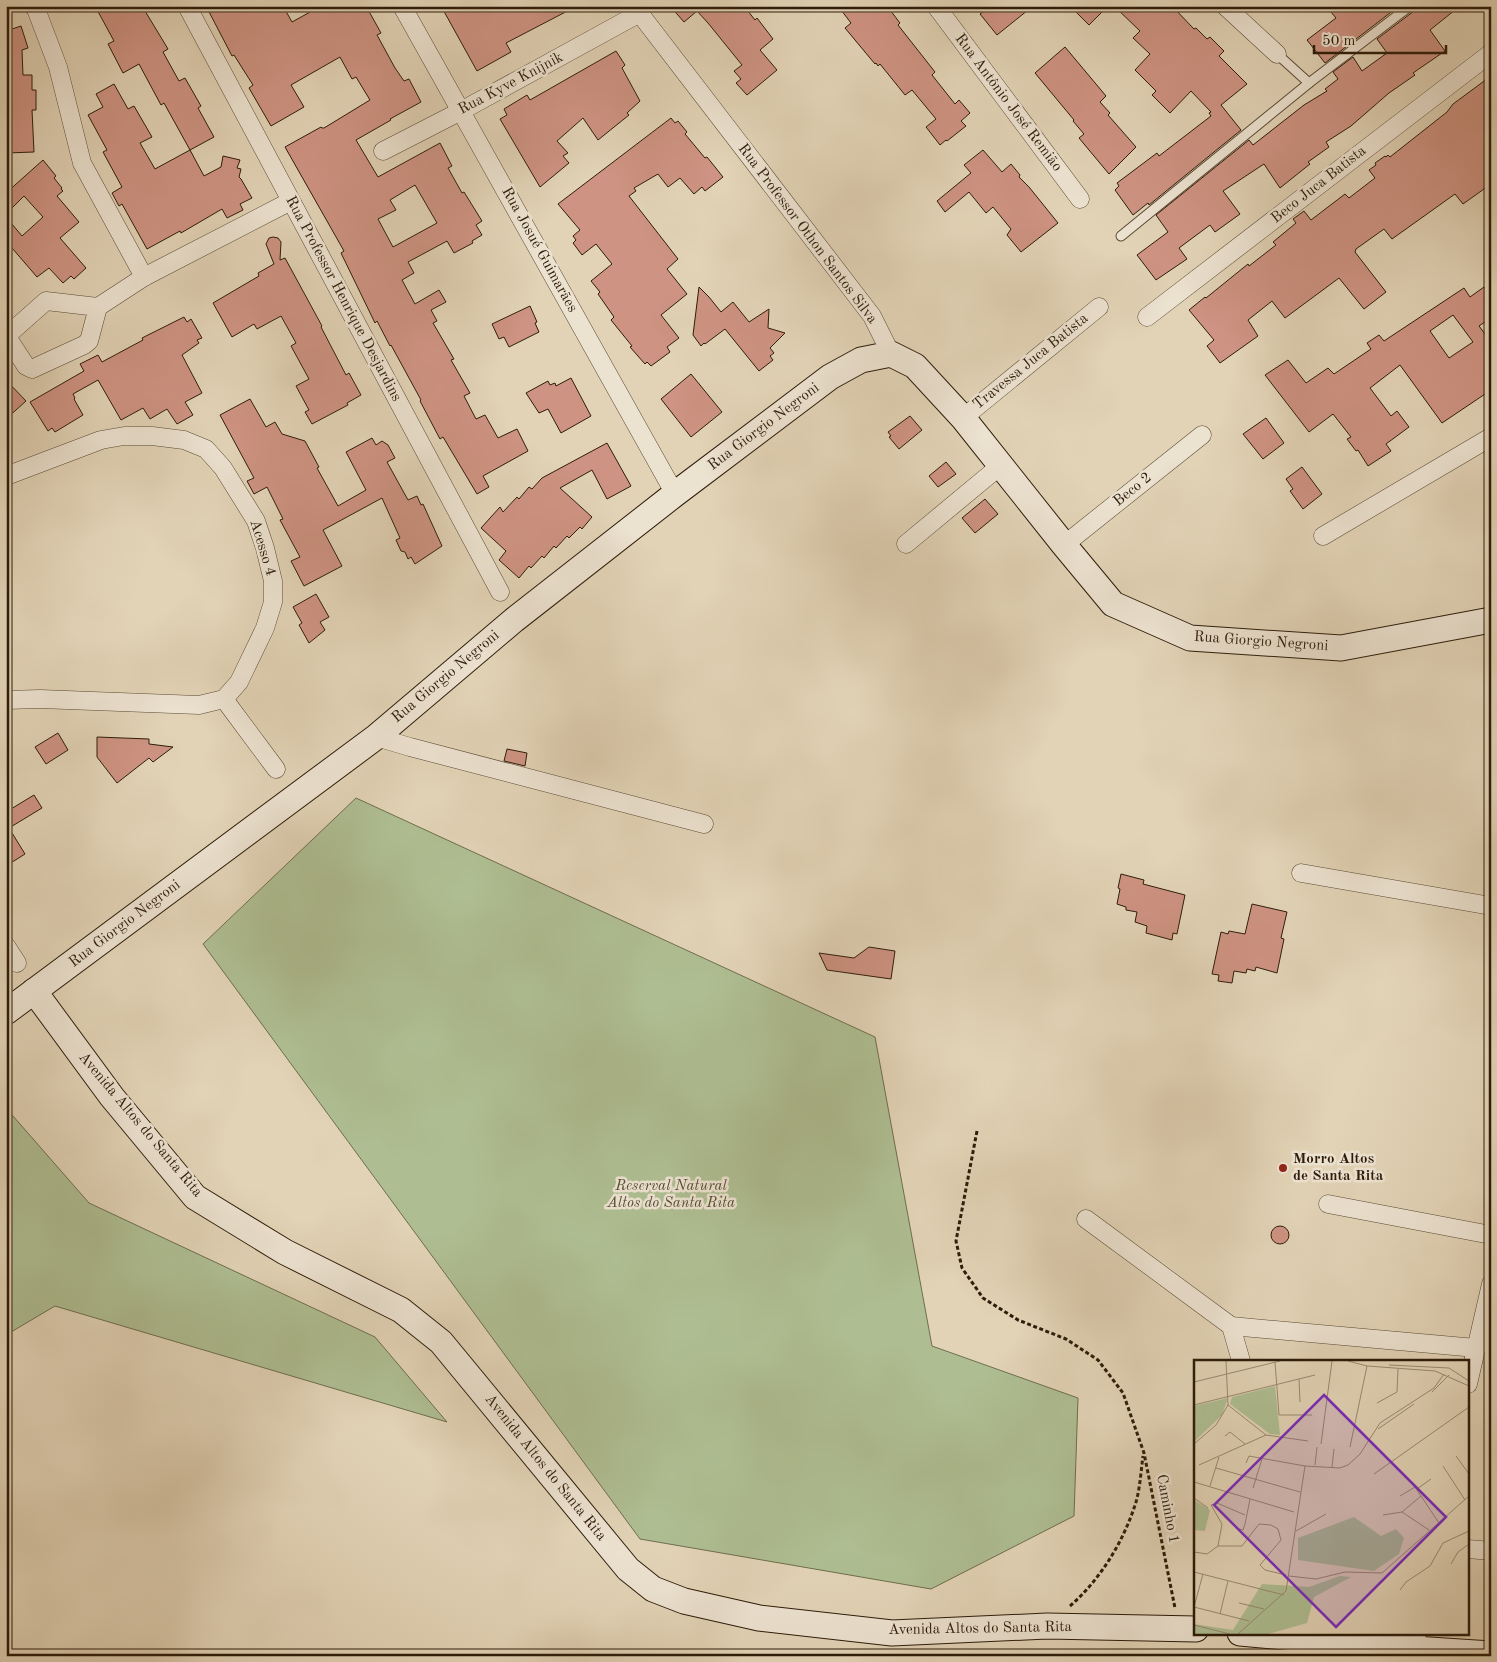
<svg xmlns="http://www.w3.org/2000/svg" width="1497" height="1662" font-family="'Old Standard TT',serif">
<style>
.green{fill:#aebe92;stroke:#6e6d4e}
.building{fill:#ce9382;stroke:#2d1c0a;fill-rule:evenodd}
.lines{fill:none;stroke-linecap:round;stroke-linejoin:round}
.lane-casing{stroke:#5a4a35;stroke-width:11}
.street-casing{stroke:#5a4a35;stroke-width:19}
.secondary-casing{stroke:#2d1c0a;stroke-width:27}
.path{stroke:#2d1c0a;stroke-width:3;stroke-dasharray:4 2.5;stroke-linecap:butt}
.lane{stroke:#ece2d0;stroke-width:9}
.street{stroke:#ece2d0;stroke-width:18}
.secondary{stroke:#ece2d0;stroke-width:25}
.poi-dot{fill:#8f2418;stroke:#ece2d0;stroke-width:2}
.labels{text-anchor:middle;dominant-baseline:central;stroke-width:5;stroke-linejoin:round;paint-order:stroke}
.street-label{font-size:15px;fill:#2d1c0a;stroke:#ece2d0}
.poi-label{font-size:15px;font-weight:bold;fill:#2d1c0a;stroke:#ece2d0;text-anchor:start}
.park-label{font-size:15px;font-style:italic;fill:#544d33;stroke:#ece2d0}
.inset-road{fill:none;stroke:#9a8a71;stroke-width:1}
.view{fill:#7b2cbf;fill-opacity:0.15;stroke:#7b2cbf;stroke-width:2.5}
.inset-edge{fill:none;stroke:#2d1c0a;stroke-width:2.5}
</style>
<rect width="100%" height="100%" fill="#e2d3b6"/>
<filter id="stains"><feTurbulence type="fractalNoise" baseFrequency=".004" numOctaves="4"/><feColorMatrix values="0 0 0 0 .2 0 0 0 0 .09 0 0 0 0 .02 0 0 0 .5 -.17"/></filter>
<radialGradient id="worn" r=".72"><stop offset=".6" stop-color="#630" stop-opacity="0"/><stop offset="1" stop-color="#630" stop-opacity=".3"/></radialGradient>
<!-- green -->
<g class="green">
<path d="M 356,798 L 875,1037 L 932,1346 L 1078,1398 L 1074,1516 L 931,1589 L 640,1539 L 203,944 Z"/>
<path d="M 6,1108 L 89,1203 L 375,1337 L 447,1422 L 55,1306 L 6,1335 Z"/>
</g>
<!-- building -->
<g class="building">
<path d="M 95,6 L 142,6 L 168,49 L 163,52 L 179,81 L 185,78 L 201,106 L 198,108 L 214,137 L 190,150 L 164,103 L 161,105 L 139,64 L 123,73 L 108,44 L 114,41 Z"/>
<path d="M 206,6 L 283,6 L 292,22 L 321,6 L 366,6 L 381,33 L 377,35 L 395,68 L 404,81 L 409,79 L 421,102 L 390,119 L 391,120 L 356,140 L 378,177 L 440,143 L 452,166 L 448,168 L 462,193 L 464,192 L 482,221 L 476,225 L 482,235 L 472,241 L 473,243 L 454,253 L 447,241 L 408,262 L 414,273 L 402,280 L 415,304 L 439,290 L 446,302 L 431,310 L 437,321 L 433,323 L 454,359 L 451,360 L 470,393 L 464,396 L 476,419 L 485,415 L 498,438 L 517,429 L 528,451 L 483,476 L 489,487 L 477,494 L 443,437 L 440,439 L 420,401 L 421,400 L 391,345 L 390,346 L 377,321 L 375,323 L 341,253 L 344,251 L 285,147 L 321,127 L 322,128 L 324,128 L 370,100 L 356,77 L 352,79 L 340,57 L 291,85 L 304,107 L 271,126 L 249,88 L 253,85 L 234,55 L 232,56 ZM 415,185 L 437,223 L 393,247 L 378,219 L 396,210 L 390,200 Z"/>
<path d="M 441,6 L 577,6 L 506,43 L 511,52 L 477,71 Z"/>
<path d="M 670,6 L 744,6 L 755,20 L 757,18 L 773,39 L 760,50 L 777,70 L 747,95 L 736,83 L 741,79 L 734,71 L 742,65 L 708,23 L 697,11 L 684,22 Z"/>
<path d="M 838,6 L 887,6 L 900,23 L 898,25 L 935,72 L 932,75 L 955,104 L 959,100 L 970,113 L 961,121 L 966,126 L 947,141 L 946,140 L 940,145 L 926,127 L 936,119 L 912,90 L 905,95 L 880,64 L 878,66 L 876,63 L 875,64 L 845,28 L 851,23 Z"/>
<path d="M 991,6 L 1033,6 L 997,35 L 980,14 Z"/>
<path d="M 1070,6 L 1108,6 L 1089,25 Z"/>
<path d="M 1114,6 L 1172,6 L 1194,29 L 1196,28 L 1207,39 L 1210,37 L 1224,51 L 1219,56 L 1247,84 L 1221,105 L 1241,130 L 1149,205 L 1148,203 L 1133,215 L 1115,190 L 1119,186 L 1117,183 L 1157,153 L 1159,156 L 1211,116 L 1209,113 L 1211,112 L 1191,91 L 1170,113 L 1152,95 L 1156,91 L 1135,70 L 1150,54 L 1133,38 L 1140,31 Z"/>
<path d="M 1326,6 L 1399,6 L 1325,63 L 1307,40 L 1336,18 Z"/>
<path d="M 1416,6 L 1460,6 L 1430,30 L 1445,51 L 1413,73 L 1415,75 L 1389,93 L 1351,126 L 1326,142 L 1329,147 L 1308,162 L 1310,164 L 1280,188 L 1264,164 L 1223,191 L 1240,214 L 1215,232 L 1210,225 L 1179,248 L 1187,259 L 1156,280 L 1137,255 L 1168,232 L 1156,215 L 1249,140 L 1253,145 L 1304,105 L 1327,91 L 1325,89 L 1338,79 L 1333,72 L 1353,57 L 1362,71 L 1387,53 L 1377,39 L 1414,11 Z"/>
<path d="M 21,26 L 28,48 L 22,50 L 23,75 L 32,75 L 32,90 L 36,90 L 36,110 L 32,110 L 34,152 L 6,153 L 6,31 Z"/>
<path d="M 1065,47 L 1106,96 L 1100,102 L 1110,113 L 1108,115 L 1136,147 L 1109,174 L 1079,138 L 1084,134 L 1073,121 L 1074,120 L 1035,73 Z"/>
<path d="M 616,51 L 625,65 L 622,68 L 640,101 L 627,113 L 629,115 L 598,140 L 583,118 L 557,141 L 568,153 L 563,156 L 569,163 L 540,187 L 500,119 L 507,115 L 504,109 L 527,95 L 530,100 Z"/>
<path d="M 1491,76 L 1491,184 L 1463,204 L 1455,194 L 1392,239 L 1384,229 L 1356,249 L 1355,252 L 1386,292 L 1364,309 L 1339,278 L 1285,318 L 1272,301 L 1248,320 L 1258,336 L 1220,363 L 1207,346 L 1214,340 L 1189,310 L 1205,297 L 1206,298 L 1248,264 L 1249,266 L 1276,245 L 1273,242 L 1296,223 L 1293,219 L 1304,211 L 1311,220 L 1345,194 L 1349,198 L 1375,178 L 1369,170 L 1376,165 L 1375,163 L 1385,156 L 1386,157 L 1388,155 L 1390,157 L 1447,112 L 1453,104 Z"/>
<path d="M 114,84 L 128,109 L 134,106 L 152,137 L 140,143 L 155,169 L 190,150 L 204,176 L 221,167 L 223,156 L 240,160 L 237,168 L 241,169 L 239,177 L 241,179 L 252,198 L 240,204 L 243,210 L 227,218 L 222,209 L 181,233 L 180,231 L 147,249 L 122,204 L 119,206 L 112,193 L 122,187 L 103,152 L 107,150 L 88,115 L 103,107 L 96,94 Z"/>
<path d="M 671,118 L 675,123 L 678,121 L 687,132 L 685,134 L 705,158 L 707,157 L 723,177 L 705,191 L 702,187 L 694,194 L 680,178 L 668,187 L 658,174 L 634,188 L 636,191 L 629,196 L 678,259 L 667,269 L 687,294 L 661,315 L 679,338 L 667,347 L 670,352 L 651,366 L 647,362 L 645,364 L 630,347 L 632,346 L 611,320 L 614,317 L 598,294 L 600,292 L 591,281 L 612,264 L 596,244 L 582,255 L 573,243 L 576,240 L 573,236 L 580,230 L 558,204 Z"/>
<path d="M 983,150 L 1002,172 L 1011,164 L 1020,175 L 1019,177 L 1029,187 L 1058,223 L 1021,252 L 1007,235 L 1011,229 L 993,207 L 986,213 L 969,192 L 945,212 L 937,201 L 971,173 L 964,165 Z"/>
<path d="M 43,160 L 56,176 L 54,178 L 62,188 L 61,189 L 63,191 L 57,196 L 79,222 L 60,238 L 86,268 L 74,279 L 71,276 L 63,283 L 49,268 L 37,277 L 6,241 L 6,217 L 22,236 L 43,217 L 24,196 L 6,214 L 6,193 Z"/>
<path d="M 273,237 L 278,238 L 281,242 L 280,260 L 285,258 L 322,326 L 321,327 L 346,375 L 349,373 L 361,395 L 347,403 L 348,405 L 312,424 L 305,412 L 309,410 L 296,386 L 309,379 L 291,346 L 296,343 L 281,316 L 257,329 L 254,324 L 232,337 L 213,303 L 259,276 L 258,273 L 274,264 L 266,244 L 269,238 Z"/>
<path d="M 699,287 L 709,297 L 721,312 L 733,302 L 749,322 L 769,309 L 768,328 L 785,333 L 770,348 L 774,353 L 770,356 L 773,360 L 759,371 L 725,329 L 705,344 L 704,343 L 701,346 L 693,335 Z"/>
<path d="M 1484,287 L 1491,297 L 1491,318 L 1479,326 L 1491,342 L 1491,390 L 1442,423 L 1400,365 L 1370,388 L 1391,416 L 1397,411 L 1409,427 L 1386,444 L 1391,451 L 1368,466 L 1358,450 L 1356,451 L 1347,439 L 1351,437 L 1333,414 L 1309,432 L 1265,375 L 1288,360 L 1306,383 L 1328,368 L 1334,374 L 1371,349 L 1367,343 L 1379,335 L 1384,341 L 1464,288 L 1470,297 ZM 1453,315 L 1473,342 L 1449,358 L 1430,331 Z"/>
<path d="M 530,306 L 537,322 L 535,323 L 539,332 L 509,347 L 504,337 L 499,339 L 492,324 Z"/>
<path d="M 184,317 L 187,322 L 191,319 L 202,338 L 197,340 L 199,343 L 182,355 L 202,393 L 185,402 L 193,415 L 177,424 L 167,409 L 150,419 L 143,408 L 121,420 L 98,380 L 73,394 L 75,398 L 74,399 L 83,415 L 55,432 L 52,428 L 48,431 L 30,402 L 84,371 L 80,364 L 98,355 L 102,362 L 143,340 L 142,338 Z"/>
<path d="M 691,374 L 722,412 L 691,437 L 661,399 Z"/>
<path d="M 571,378 L 591,416 L 561,433 L 548,409 L 539,413 L 526,393 L 548,381 L 550,385 L 555,383 L 556,386 Z"/>
<path d="M 6,380 L 26,401 L 6,419 Z"/>
<path d="M 250,399 L 266,427 L 275,422 L 282,434 L 305,441 L 319,467 L 317,468 L 338,506 L 366,490 L 346,452 L 372,438 L 376,445 L 382,441 L 388,445 L 395,458 L 387,462 L 408,500 L 417,496 L 421,505 L 423,504 L 442,546 L 415,564 L 411,557 L 408,559 L 405,552 L 401,551 L 396,540 L 400,538 L 382,498 L 323,530 L 342,566 L 304,586 L 291,561 L 300,557 L 280,520 L 283,519 L 267,487 L 254,494 L 247,481 L 254,478 L 220,415 Z"/>
<path d="M 910,416 L 922,430 L 899,449 L 889,437 L 891,436 L 888,432 Z"/>
<path d="M 1266,418 L 1284,443 L 1263,459 L 1243,434 Z"/>
<path d="M 607,443 L 631,486 L 607,499 L 592,470 L 560,488 L 592,517 L 582,529 L 580,527 L 569,538 L 567,536 L 556,548 L 554,546 L 544,558 L 542,556 L 531,568 L 529,566 L 519,578 L 499,560 L 506,551 L 481,528 L 500,507 L 503,512 L 517,497 L 519,499 L 529,487 L 532,489 L 542,478 Z"/>
<path d="M 946,462 L 956,474 L 938,487 L 929,476 Z"/>
<path d="M 1302,467 L 1322,494 L 1303,509 L 1290,491 L 1293,489 L 1286,479 Z"/>
<path d="M 985,499 L 998,514 L 975,533 L 962,518 Z"/>
<path d="M 316,594 L 329,617 L 320,622 L 325,630 L 309,643 L 299,625 L 302,623 L 293,607 Z"/>
<path d="M 58,733 L 68,750 L 46,764 L 35,747 Z"/>
<path d="M 97,737 L 149,739 L 149,744 L 173,747 L 153,762 L 149,758 L 117,783 L 97,757 Z"/>
<path d="M 507,749 L 527,753 L 525,766 L 504,761 Z"/>
<path d="M 34,795 L 42,808 L 9,828 L 25,854 L 6,866 L 6,812 Z"/>
<path d="M 1121,874 L 1144,880 L 1143,884 L 1185,895 L 1177,934 L 1173,933 L 1172,940 L 1146,933 L 1147,926 L 1135,922 L 1137,912 L 1126,910 L 1126,907 L 1117,904 L 1120,889 L 1118,888 Z"/>
<path d="M 1252,904 L 1287,912 L 1281,938 L 1284,939 L 1277,973 L 1256,967 L 1255,971 L 1247,969 L 1246,973 L 1234,971 L 1232,983 L 1218,981 L 1219,975 L 1212,974 L 1221,932 L 1228,934 L 1229,931 L 1245,934 Z"/>
<path d="M 869,947 L 895,951 L 891,979 L 827,970 L 819,953 L 854,958 Z"/>
<circle cx="1280" cy="1235" r="9"/>
</g>
<g class="lines">
<!-- lane casing -->
<g class="lane-casing">
<g id="lane">
<path d="M 1277,54 L 1309,83"/>
<path d="M 1121,236 L 1309,83 L 1410,6"/>
</g>
</g>
<!-- street casing -->
<g class="street-casing">
<g id="street">
<path d="M 33,6 L 36,9 L 58,67 L 82,163 L 144,277"/>
<path d="M 187,6 L 500,592"/>
<path d="M 402,6 L 675,494"/>
<path d="M 634,6 L 872,316 L 891,354"/>
<path d="M 936,6 L 1080,199"/>
<path d="M 1225,6 L 1277,54"/>
<path d="M 383,151 L 461,111 L 638,14"/>
<path d="M 98,307 L 46,301 L 11,332 L 9,337 L 9,340 L 26,366 L 32,369 L 84,345 L 89,341 L 98,307 L 144,277 L 291,201"/>
<path d="M 1147,317 L 1491,53"/>
<path d="M 963,418 L 1099,307"/>
<path d="M 6,476 L 101,440 L 124,436 L 152,436 L 184,440 L 206,449 L 223,468 L 256,521 L 265,548 L 273,581 L 273,602 L 265,628 L 239,682 L 224,699 L 199,705 L 40,699 L 6,700"/>
<path d="M 1323,536 L 1491,437"/>
<path d="M 906,544 L 1000,466"/>
<path d="M 1064,545 L 1202,435"/>
<path d="M 224,699 L 276,769"/>
<path d="M 376,737 L 410,747 L 704,824"/>
<path d="M 1301,873 L 1491,906"/>
<path d="M 6,946 L 17,963"/>
<path d="M 1328,1204 L 1491,1235"/>
<path d="M 1086,1219 L 1231,1326 L 1241,1361"/>
<path d="M 1231,1326 L 1476,1348"/>
<path d="M 1468,1384 L 1491,1284"/>
<path d="M 1468,1549 L 1491,1551"/>
<path d="M 1414,1649 L 1417,1633"/>
</g>
</g>
<!-- secondary casing -->
<g class="secondary-casing">
<g id="secondary">
<path d="M 34,991 L 112,1097 L 195,1197 L 285,1252 L 401,1310 L 441,1342 L 628,1569 L 653,1589 L 684,1601 L 759,1618 L 892,1633 L 1047,1626 L 1196,1629"/>
<path d="M 6,1012 L 376,737 L 514,620 L 675,494 L 830,377 L 861,360 L 891,354 L 915,366 L 963,418 L 1064,545 L 1113,604 L 1190,638 L 1341,648 L 1491,620"/>
<path d="M 1240,1633 L 1414,1649 L 1491,1654"/>
</g>
</g>
<!-- path -->
<g class="path">
<path d="M 977,1131 L 956,1241 L 962,1268 L 983,1298 L 1018,1320 L 1066,1339 L 1098,1360 L 1123,1393 L 1144,1453 L 1175,1608"/>
<path d="M 1070,1606 C 1100,1580 1124,1541 1136,1502 C 1140,1488 1141,1471 1143,1456"/>
</g>
<!-- lane -->
<use href="#lane" class="lane"/>
<!-- street -->
<use href="#street" class="street"/>
<!-- secondary -->
<use href="#secondary" class="secondary"/>
</g>
<!-- markers -->
<circle class="poi-dot" cx="1283" cy="1168" r="5"/>
<g class="labels">
<!-- street labels -->
<g class="street-label">
<text transform="translate(511 84) rotate(-28)">Rua Kyve Knijnik</text>
<text transform="translate(1008 103) rotate(53)">Rua Antônio José Remião</text>
<text transform="translate(1319 185) rotate(-38)">Beco Juca Batista</text>
<text transform="translate(807 234) rotate(53)">Rua Professor Othon Santos Silva</text>
<text transform="translate(539 250) rotate(61)">Rua Josué Guimarães</text>
<text transform="translate(343 299) rotate(62)">Rua Professor Henrique Desjardins</text>
<text transform="translate(1031 362) rotate(-39)">Travessa Juca Batista</text>
<text transform="translate(764 427) rotate(-37)">Rua Giorgio Negroni</text>
<text transform="translate(1133 490) rotate(-39)">Beco 2</text>
<text transform="translate(262 548) rotate(73)">Acesso 4</text>
<text transform="translate(1261 642) rotate(4)">Rua Giorgio Negroni</text>
<text transform="translate(446 677) rotate(-40)">Rua Giorgio Negroni</text>
<text transform="translate(125 924) rotate(-37)">Rua Giorgio Negroni</text>
<text transform="translate(140 1125) rotate(50)">Avenida Altos do Santa Rita</text>
<text transform="translate(545 1468) rotate(51)">Avenida Altos do Santa Rita</text>
<text transform="translate(1167 1509) rotate(79)">Caminho 1</text>
<text transform="translate(980 1629) rotate(-1)">Avenida Altos do Santa Rita</text>
</g>
<!-- poi labels -->
<g class="poi-label">
<text x="1293" y="1159">Morro Altos<tspan x="1293" dy="17">de Santa Rita</tspan></text>
</g>
<!-- park labels -->
<g class="park-label">
<text x="671" y="1186">Reserval Natural<tspan x="671" dy="17">Altos do Santa Rita</tspan></text>
</g>
</g>
<!-- overview -->
<g transform="translate(1194 1360)">
<rect width="275" height="275" fill="#e2d3b6"/>
<path d="M 81,26 L 86,75 L 76,74 L 36,44 L 38,37 ZM 34,38 L 28,55 L 0,82 L 0,46 ZM 0,140 L 16,150 L 11,171 L 0,170 ZM 160,157 L 187,176 L 202,169 L 210,178 L 205,194 L 180,211 L 104,200 L 104,178 ZM 146,216 L 157,217 L 120,237 L 113,263 L 74,274 L 0,274 L 0,264 L 39,270 L 68,224 L 115,227 Z" fill="#aebe92"/>
<path class="inset-road" d="M 154,1 L 173,6 L 241,11 L 275,26M 81,2 L 85,55 L 118,55M 195,5 L 255,8 L 275,21M 105,19 L 106,42M 0,22 L 86,1M 238,32 L 255,15M 183,43 L 203,32 L 204,9M 0,45 L 121,15M 34,45 L 72,75M 184,69 L 220,44M 31,76 L 36,72 L 51,84M 0,84 L 22,65 L 34,45 L 32,1M 127,84 L 138,1M 156,87 L 173,6M 262,96 L 275,114M 52,103 L 55,96 L 111,106 L 146,108 L 154,105 L 166,94 L 186,63 L 240,28 L 250,14M 5,105 L 72,75 L 114,81M 121,105 L 123,87M 249,106 L 271,140M 138,107 L 140,89M 22,108 L 106,132M 180,114 L 275,47M 0,122 L 100,152M 16,126 L 25,97M 59,128 L 68,99M 223,129 L 237,119M 206,136 L 221,127 L 245,163M 0,138 L 14,148M 208,152 L 227,136M 189,155 L 208,152 L 235,170M 45,169 L 49,170 L 51,164 L 56,139M 102,171 L 132,154M 24,186 L 48,186 L 65,164 L 77,165 L 84,169 L 87,180 L 66,205 L 71,210 L 92,215M 0,192 L 13,194 L 24,186 L 28,164 L 17,145 L 23,143 L 51,155M 257,204 L 264,192 L 275,184M 0,212 L 90,235M 95,216 L 122,219 L 151,212 L 188,213 L 275,136M 206,230 L 212,222 L 236,206 L 249,183 L 275,171M 45,243 L 70,249M 0,247 L 55,261M 0,247 L 9,214M 26,254 L 34,221M 0,265 L 36,274M 44,274 L 92,231 L 111,106"/>
<path class="view" d="M 130,35 L 252,157 L 142,267 L 20,145 Z"/>
<rect width="275" height="275" class="inset-edge"/>
</g>
<!-- margin -->
<rect width="1497" height="1662" fill="none" stroke="#e2d3b6" stroke-width="25"/>
<rect x="8" y="8" width="1482" height="1647" fill="none" stroke="#2d1c0a" stroke-width="2.5"/>
<rect x="12" y="12" width="1472" height="1637" fill="none" stroke="#2d1c0a"/>
<!-- scale -->
<path d="M1314 45v8h132v-8" fill="none" stroke="#2d1c0a" stroke-width="2.5"/>
<text x="1322" y="45" font-size="15" fill="#2d1c0a" stroke="#ece2d0" stroke-width="4" paint-order="stroke">50 m</text>
<rect width="100%" height="100%" filter="url(#stains)"/>
<rect width="100%" height="100%" fill="url(#worn)"/>
</svg>
